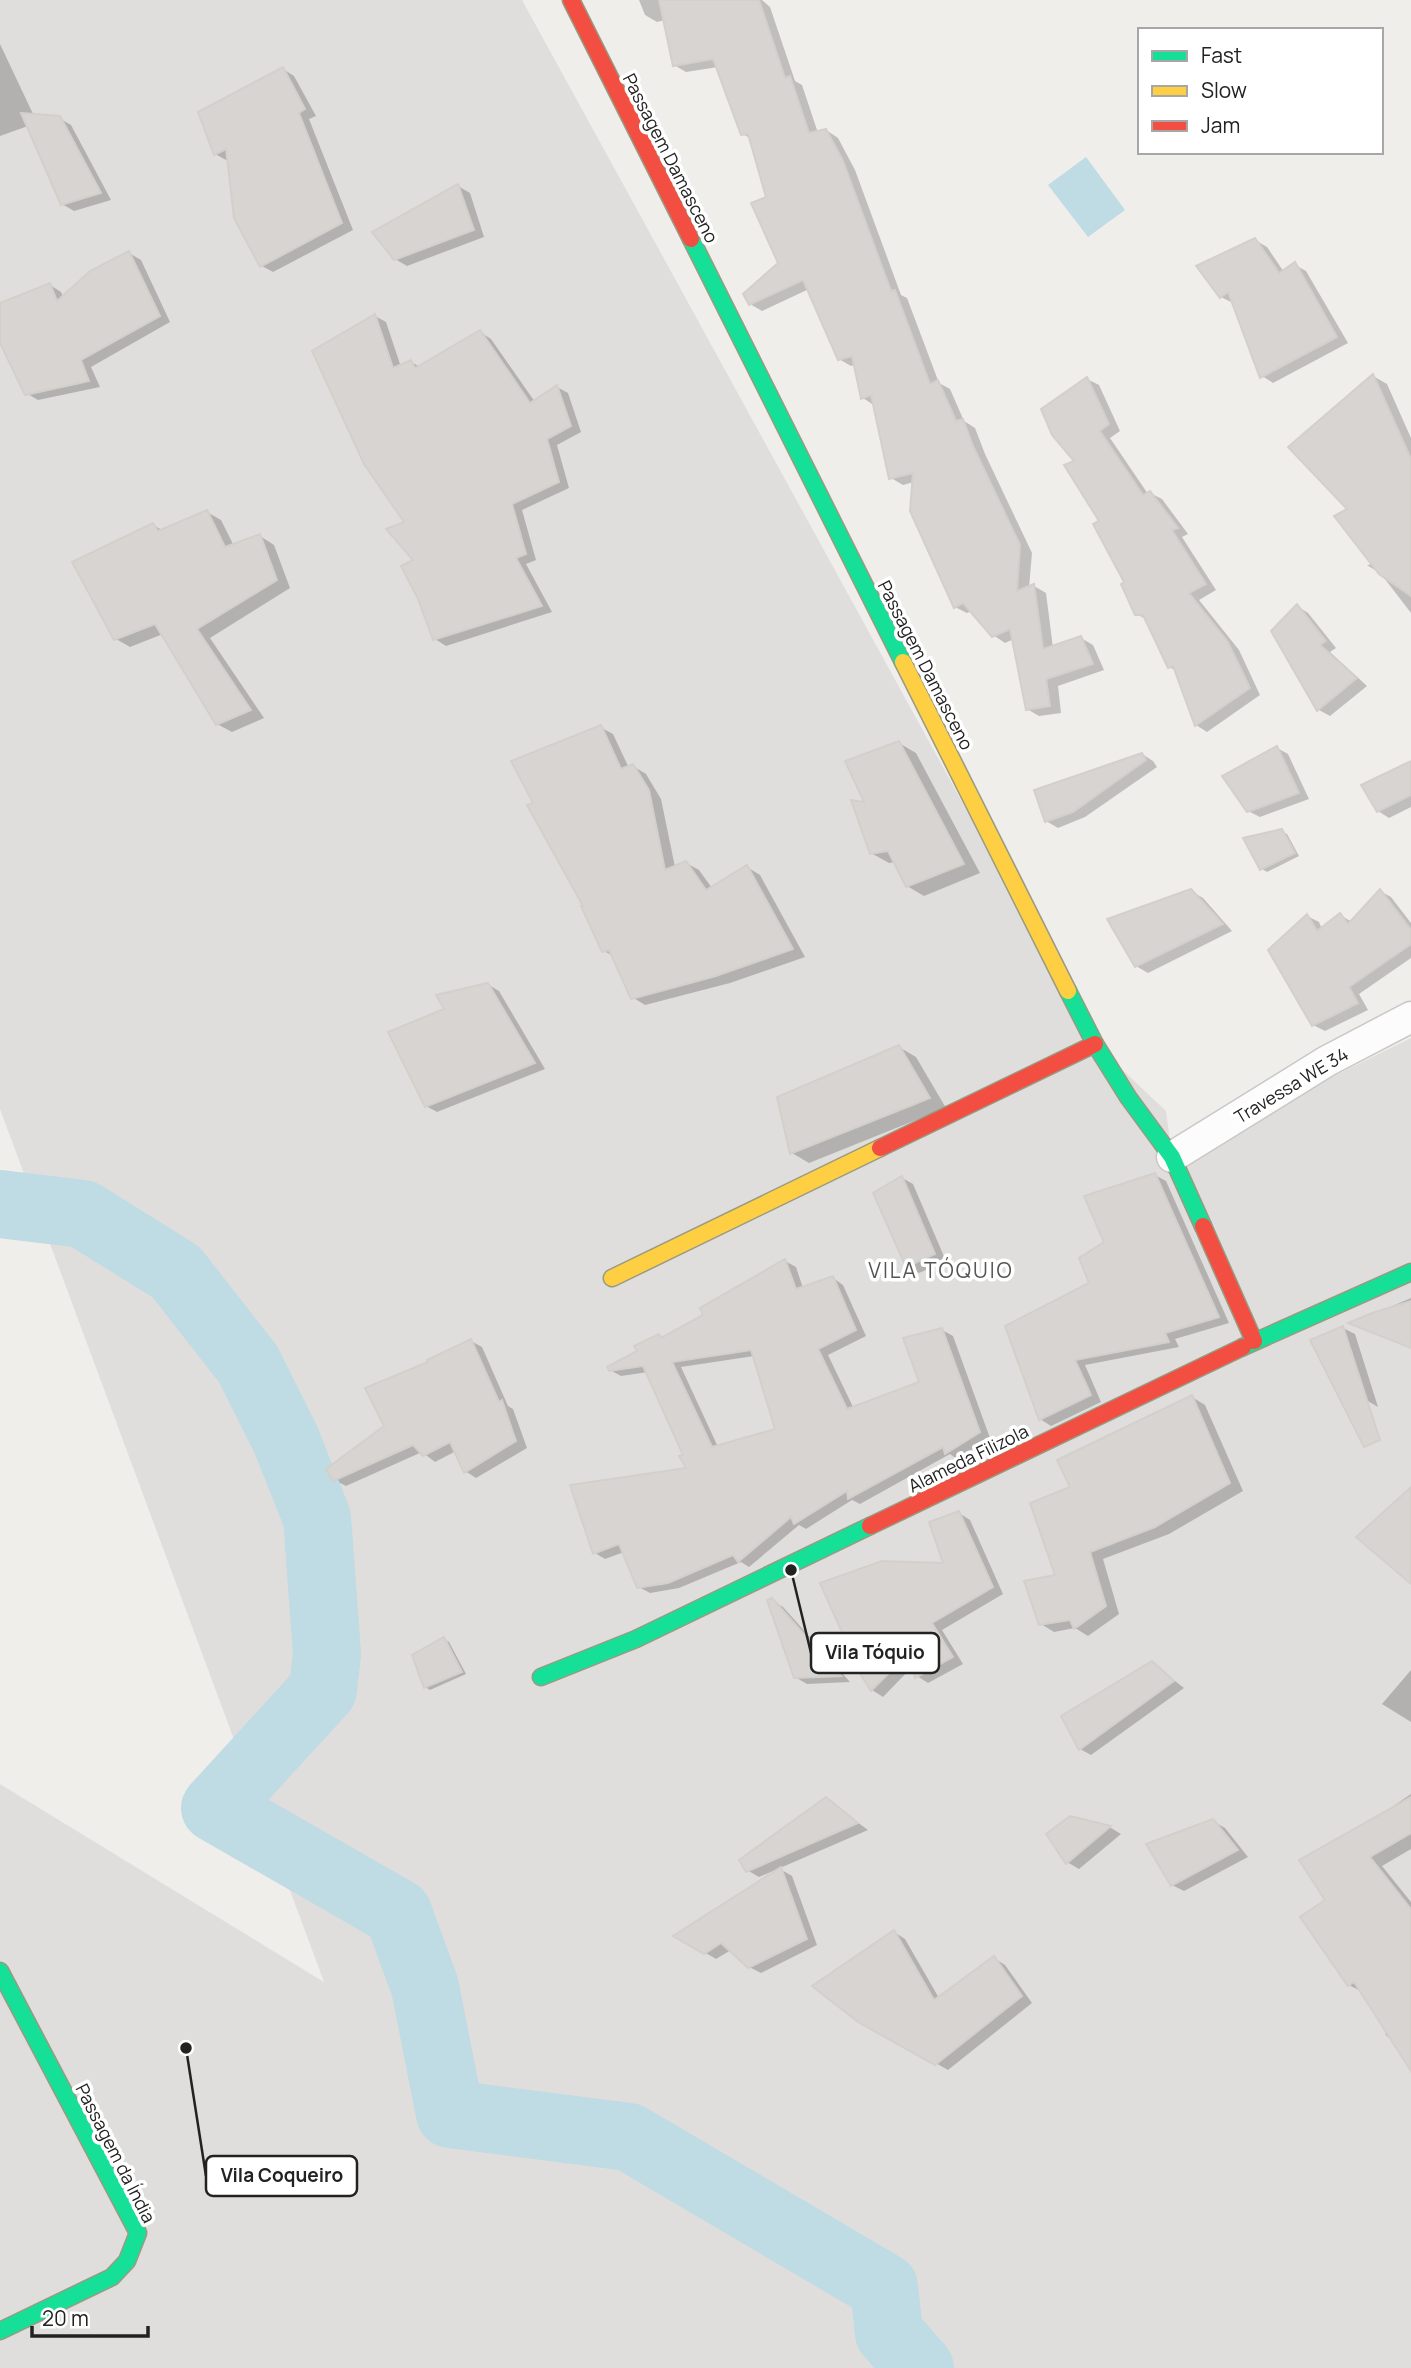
<svg xmlns="http://www.w3.org/2000/svg" width="1411" height="2368" font-family="Manrope,sans-serif">
<style>
.residential{fill:#dfdedc}
.water{fill:#bfdbe3}
.shadow{fill:#0003;fill-rule:evenodd}
.lines{fill:none;stroke-linecap:round;stroke-linejoin:round}
.river{stroke:#bfdbe3;stroke-width:68}
.building{fill:#d7d4d2;stroke:#d3d0cc;stroke-width:2;fill-rule:evenodd}
.street-casing{stroke:#c9c8c7;stroke-width:33}
.fast-casing{stroke:#999a82;stroke-width:19}
.slow-casing{stroke:#999a82;stroke-width:19}
.jam-casing{stroke:#999a82;stroke-width:19}
.street{stroke:#fdfcfc;stroke-width:30}
.fast{stroke:#16e098;stroke-width:16}
.slow{stroke:#ffcf43;stroke-width:16}
.jam{stroke:#f24e42;stroke-width:16}
.labels{text-anchor:middle;dominant-baseline:central;stroke-width:7;stroke-linejoin:round;paint-order:stroke}
.street-label{font-size:18px;fill:#222;stroke:#fff}
.quarter-label{font-size:21px;letter-spacing:2px;fill:#555;stroke:#fff}
.leader{fill:none;stroke:#222;stroke-width:2.5}
.callout-dot{fill:#222;stroke:#fff;stroke-width:2.5}
.callout{fill:#fff;stroke:#222;stroke-width:2.5}
.callout-label{font-size:19px;text-anchor:middle;font-weight:bold;fill:#222}
</style>
<rect width="100%" height="100%" fill="#f0eeeb"/>
<!-- residential -->
<path class="residential" d="M 0,0 L 522,0 L 1095,1044 L 1166,1111 L 1172,1156 L 1411,1038 L 1411,2368 L 0,2368 L 0,1784 L 324,1982 L 0,1109 Z"/>
<!-- water -->
<path class="water" d="M 1086,157 L 1125,210 L 1088,237 L 1048,185 Z"/>
<!-- shadow -->
<g class="shadow">
<path d="M 639,0 L 762,0 L 770,7 L 795,81 L 802,85 L 818,133 L 826,130 L 838,138 L 855,170 L 901,295 L 907,298 L 939,383 L 950,389 L 964,421 L 975,428 L 985,454 L 1032,553 L 1029,588 L 1034,586 L 1046,593 L 1053,648 L 1081,638 L 1093,645 L 1104,670 L 1058,686 L 1061,713 L 1039,716 L 1027,709 L 1014,639 L 1005,643 L 993,635 L 972,611 L 967,613 L 955,607 L 914,482 L 903,485 L 891,478 L 875,406 L 863,398 L 855,365 L 851,366 L 839,359 L 809,289 L 762,311 L 750,304 L 780,263 L 769,198 L 751,139 L 743,134 L 718,67 L 686,72 L 674,65 L 665,20 L 657,22 L 645,15 Z"/>
<path d="M 0,44 L 34,116 L 59,118 L 71,125 L 111,200 L 74,211 L 62,204 L 28,126 L 0,136 Z"/>
<path d="M 283,69 L 294,76 L 316,116 L 309,119 L 353,230 L 273,272 L 262,266 L 229,159 L 226,160 L 215,154 Z"/>
<path d="M 458,186 L 470,193 L 484,237 L 407,266 L 395,259 Z"/>
<path d="M 1255,240 L 1267,247 L 1284,272 L 1295,265 L 1306,271 L 1348,343 L 1273,383 L 1262,376 L 1233,303 L 1221,297 Z"/>
<path d="M 129,253 L 141,260 L 170,322 L 91,367 L 100,387 L 38,400 L 26,393 L 0,339 L 0,324 L 50,285 L 61,292 L 63,297 Z"/>
<path d="M 375,316 L 386,322 L 401,367 L 411,362 L 420,367 L 480,332 L 491,339 L 535,402 L 557,387 L 568,393 L 581,432 L 557,445 L 569,488 L 522,510 L 536,560 L 526,564 L 552,612 L 446,646 L 435,639 L 407,522 Z"/>
<path d="M 1373,376 L 1387,384 L 1411,438 L 1411,613 L 1381,574 L 1367,565 L 1373,564 L 1349,509 Z"/>
<path d="M 1087,379 L 1099,385 L 1120,431 L 1110,438 L 1148,494 L 1150,493 L 1162,499 L 1188,534 L 1182,537 L 1216,590 L 1199,600 L 1239,650 L 1260,695 L 1207,732 L 1196,725 L 1177,671 L 1169,667 L 1147,620 L 1137,614 L 1126,582 L 1077,462 Z"/>
<path d="M 207,512 L 221,520 L 234,546 L 260,536 L 274,545 L 290,588 L 210,638 L 264,718 L 232,732 L 217,724 L 163,634 L 130,647 L 116,639 L 153,525 L 162,530 Z"/>
<path d="M 1297,606 L 1308,613 L 1336,648 L 1330,652 L 1367,686 L 1330,716 L 1319,710 Z"/>
<path d="M 600,727 L 613,734 L 629,768 L 633,766 L 646,774 L 661,799 L 675,867 L 686,863 L 699,870 L 712,888 L 747,867 L 760,875 L 805,957 L 730,983 L 645,1005 L 632,997 L 615,957 L 604,951 L 535,804 Z"/>
<path d="M 899,743 L 916,753 L 980,873 L 924,896 L 907,886 L 896,862 L 889,863 L 871,853 L 867,805 Z"/>
<path d="M 1277,748 L 1288,754 L 1309,799 L 1260,817 L 1248,811 Z"/>
<path d="M 1142,754 L 1153,761 L 1157,767 L 1085,817 L 1058,828 L 1046,821 Z"/>
<path d="M 1411,774 L 1411,807 L 1389,818 L 1378,811 Z"/>
<path d="M 1281,831 L 1287,834 L 1299,856 L 1267,872 L 1262,869 Z"/>
<path d="M 1191,891 L 1203,898 L 1232,931 L 1148,973 L 1136,966 Z"/>
<path d="M 1380,891 L 1391,897 L 1411,923 L 1411,958 L 1359,994 L 1368,1010 L 1325,1031 L 1313,1025 L 1307,916 L 1319,922 L 1322,929 L 1340,915 L 1352,922 Z"/>
<path d="M 487,984 L 499,991 L 545,1069 L 437,1112 L 426,1106 L 446,1010 Z"/>
<path d="M 899,1047 L 916,1057 L 946,1108 L 809,1163 L 792,1153 Z"/>
<path d="M 1155,1175 L 1166,1181 L 1229,1323 L 1175,1339 L 1179,1347 L 1085,1365 L 1101,1402 L 1051,1426 L 1040,1419 L 1106,1242 Z"/>
<path d="M 902,1178 L 913,1184 L 946,1261 L 919,1273 L 907,1266 Z"/>
<path d="M 785,1261 L 796,1267 L 803,1288 L 833,1278 L 843,1285 L 866,1336 L 828,1355 L 854,1409 L 921,1383 L 942,1330 L 953,1336 L 990,1438 L 957,1459 L 950,1454 L 860,1504 L 852,1500 L 806,1529 L 799,1525 L 749,1567 L 741,1562 L 679,1588 L 650,1593 L 639,1587 L 624,1552 L 605,1559 L 595,1553 L 689,1469 L 685,1456 L 648,1372 L 621,1376 L 610,1370 L 639,1352 L 659,1336 L 664,1339 L 705,1316 ZM 754,1356 L 777,1431 L 718,1447 L 681,1367 Z"/>
<path d="M 1411,1298 L 1411,1348 L 1353,1324 L 1390,1309 L 1390,1307 Z"/>
<path d="M 1343,1328 L 1355,1334 L 1378,1407 L 1332,1380 Z"/>
<path d="M 471,1341 L 482,1347 L 508,1406 L 513,1409 L 527,1448 L 476,1478 L 465,1471 L 456,1451 L 435,1462 L 422,1452 L 346,1486 L 334,1480 L 387,1427 L 430,1362 Z"/>
<path d="M 1192,1397 L 1205,1405 L 1243,1491 L 1169,1534 L 1103,1559 L 1119,1614 L 1088,1636 L 1075,1628 L 1054,1632 L 1041,1624 L 1057,1576 L 1073,1488 Z"/>
<path d="M 959,1513 L 970,1520 L 1003,1594 L 942,1630 L 963,1664 L 928,1683 L 917,1676 L 913,1666 L 883,1697 L 872,1690 L 862,1674 L 946,1565 Z"/>
<path d="M 771,1600 L 783,1607 L 850,1682 L 807,1684 L 795,1677 Z"/>
<path d="M 444,1639 L 449,1642 L 466,1674 L 430,1690 L 425,1687 Z"/>
<path d="M 1152,1663 L 1184,1688 L 1091,1755 L 1080,1749 Z"/>
<path d="M 1411,1670 L 1411,1722 L 1382,1704 Z"/>
<path d="M 1411,1794 L 1411,1849 L 1382,1866 L 1411,1902 L 1411,2061 L 1385,2034 L 1388,2032 L 1364,1993 L 1349,1985 L 1328,1901 L 1389,1809 Z"/>
<path d="M 826,1799 L 868,1830 L 759,1877 L 747,1870 Z"/>
<path d="M 1070,1817 L 1111,1828 L 1121,1834 L 1079,1869 L 1067,1862 Z"/>
<path d="M 1213,1821 L 1225,1828 L 1248,1857 L 1184,1891 L 1172,1885 Z"/>
<path d="M 780,1869 L 792,1876 L 817,1945 L 761,1973 L 749,1967 L 731,1950 L 716,1959 L 677,1936 Z"/>
<path d="M 894,1932 L 905,1939 L 939,1998 L 994,1958 L 1005,1965 L 1032,2003 L 948,2070 L 859,2020 Z"/>
</g>
<g class="lines">
<!-- river -->
<path class="river" d="M 0,1204 L 83,1214 L 176,1272 L 248,1364 L 286,1440 L 317,1518 L 327,1653 L 323,1690 L 215,1808 L 398,1913 L 425,1987 L 450,2114 L 629,2137 L 884,2287 L 889,2333 L 920,2368"/>
</g>
<!-- building -->
<g class="building">
<path d="M 659,0 L 759,0 L 785,78 L 790,76 L 809,133 L 826,129 L 843,161 L 891,291 L 895,290 L 930,384 L 938,380 L 956,421 L 963,419 L 973,446 L 1020,545 L 1017,591 L 1034,584 L 1043,649 L 1081,636 L 1093,664 L 1046,679 L 1050,706 L 1026,710 L 1010,629 L 992,637 L 963,603 L 954,608 L 910,511 L 913,473 L 889,479 L 871,395 L 861,399 L 852,356 L 838,360 L 803,280 L 749,305 L 743,294 L 778,263 L 751,203 L 766,197 L 748,134 L 741,135 L 713,59 L 673,66 Z"/>
<path d="M 283,67 L 305,109 L 299,113 L 342,223 L 260,267 L 234,218 L 226,149 L 214,155 L 198,112 Z"/>
<path d="M 21,113 L 60,116 L 101,193 L 61,205 Z"/>
<path d="M 458,184 L 474,230 L 394,260 L 372,232 Z"/>
<path d="M 1255,238 L 1279,273 L 1295,262 L 1337,337 L 1260,378 L 1228,292 L 1220,298 L 1196,266 Z"/>
<path d="M 129,251 L 160,316 L 81,360 L 89,381 L 25,395 L 0,343 L 0,303 L 50,283 L 57,301 L 90,271 Z"/>
<path d="M 375,314 L 393,368 L 411,360 L 415,368 L 480,330 L 530,403 L 557,385 L 571,426 L 547,439 L 559,482 L 512,504 L 526,554 L 516,558 L 542,606 L 433,640 L 418,599 L 401,566 L 413,560 L 386,529 L 404,522 L 364,464 L 312,351 Z"/>
<path d="M 1373,374 L 1411,459 L 1411,596 L 1379,574 L 1334,516 L 1347,509 L 1288,447 Z"/>
<path d="M 1087,377 L 1109,424 L 1100,431 L 1143,495 L 1150,491 L 1178,528 L 1172,530 L 1206,584 L 1189,593 L 1228,642 L 1250,688 L 1195,726 L 1173,666 L 1168,668 L 1143,615 L 1135,615 L 1121,584 L 1124,582 L 1093,524 L 1099,521 L 1064,465 L 1074,461 L 1052,435 L 1041,409 Z"/>
<path d="M 207,510 L 225,547 L 260,534 L 277,580 L 197,629 L 251,710 L 216,725 L 155,624 L 114,640 L 72,562 L 153,523 L 158,531 Z"/>
<path d="M 1297,604 L 1326,641 L 1320,645 L 1357,678 L 1317,711 L 1271,631 Z"/>
<path d="M 601,725 L 621,769 L 633,764 L 649,790 L 665,870 L 686,861 L 706,890 L 747,865 L 793,949 L 716,976 L 631,999 L 609,950 L 602,952 L 581,906 L 583,906 L 527,805 L 533,803 L 511,761 Z"/>
<path d="M 899,741 L 964,864 L 906,887 L 888,851 L 870,854 L 851,800 L 864,802 L 845,761 Z"/>
<path d="M 1277,746 L 1299,793 L 1247,812 L 1222,776 Z"/>
<path d="M 1142,753 L 1146,760 L 1073,812 L 1045,822 L 1034,790 Z"/>
<path d="M 1411,761 L 1411,795 L 1377,812 L 1361,785 Z"/>
<path d="M 1282,829 L 1295,853 L 1260,870 L 1243,838 Z"/>
<path d="M 1191,889 L 1223,924 L 1135,967 L 1107,919 Z"/>
<path d="M 1380,889 L 1411,930 L 1411,944 L 1349,987 L 1358,1003 L 1312,1026 L 1268,950 L 1307,914 L 1317,931 L 1340,913 L 1348,924 Z"/>
<path d="M 488,983 L 535,1063 L 425,1107 L 388,1032 L 444,1009 L 436,995 Z"/>
<path d="M 899,1045 L 930,1098 L 790,1154 L 777,1097 Z"/>
<path d="M 1155,1173 L 1219,1317 L 1165,1333 L 1169,1342 L 1075,1360 L 1091,1395 L 1039,1420 L 1005,1326 L 1089,1283 L 1079,1258 L 1104,1242 L 1084,1196 Z"/>
<path d="M 902,1176 L 935,1254 L 906,1267 L 873,1193 Z"/>
<path d="M 785,1259 L 796,1289 L 833,1276 L 856,1330 L 818,1349 L 847,1409 L 919,1382 L 903,1338 L 942,1328 L 980,1432 L 945,1454 L 943,1447 L 848,1499 L 847,1491 L 794,1524 L 791,1517 L 738,1562 L 733,1555 L 668,1583 L 637,1588 L 619,1544 L 593,1554 L 570,1485 L 686,1468 L 679,1456 L 683,1455 L 643,1366 L 609,1371 L 607,1367 L 637,1351 L 634,1346 L 659,1334 L 661,1338 L 703,1315 L 700,1308 ZM 751,1350 L 775,1429 L 712,1447 L 672,1362 Z"/>
<path d="M 1411,1301 L 1411,1348 L 1348,1323 L 1372,1313 Z"/>
<path d="M 1343,1326 L 1380,1440 L 1364,1447 L 1310,1340 Z"/>
<path d="M 471,1339 L 499,1402 L 502,1400 L 516,1441 L 464,1473 L 450,1442 L 423,1456 L 413,1445 L 333,1481 L 326,1469 L 384,1426 L 365,1388 L 428,1362 L 427,1360 Z"/>
<path d="M 1192,1395 L 1230,1483 L 1155,1527 L 1090,1552 L 1106,1606 L 1074,1629 L 1070,1620 L 1039,1625 L 1024,1581 L 1055,1575 L 1030,1503 L 1070,1487 L 1057,1460 Z"/>
<path d="M 1411,1487 L 1411,1584 L 1356,1537 Z"/>
<path d="M 959,1511 L 993,1587 L 932,1623 L 953,1657 L 915,1678 L 907,1655 L 871,1691 L 861,1675 L 820,1583 L 882,1561 L 943,1563 L 929,1522 Z"/>
<path d="M 772,1598 L 841,1676 L 794,1678 L 767,1600 Z"/>
<path d="M 444,1637 L 462,1672 L 424,1688 L 412,1655 Z"/>
<path d="M 1152,1661 L 1174,1681 L 1079,1750 L 1061,1716 Z"/>
<path d="M 826,1797 L 858,1823 L 746,1872 L 739,1860 Z"/>
<path d="M 1411,1797 L 1411,1833 L 1370,1857 L 1411,1909 L 1411,2071 L 1354,1982 L 1348,1986 L 1300,1917 L 1325,1900 L 1299,1860 Z"/>
<path d="M 1070,1816 L 1111,1826 L 1066,1864 L 1046,1834 Z"/>
<path d="M 1213,1819 L 1238,1850 L 1171,1886 L 1146,1844 Z"/>
<path d="M 781,1867 L 807,1939 L 748,1968 L 721,1943 L 704,1954 L 673,1936 Z"/>
<path d="M 894,1930 L 934,2000 L 994,1956 L 1022,1996 L 935,2065 L 858,2022 L 812,1986 Z"/>
</g>
<g class="lines">
<!-- street casing -->
<g class="street-casing">
<path id="street" d="M 1172,1157 L 1327,1061 L 1411,1017"/>
</g>
<!-- fast casing -->
<g class="fast-casing">
<g id="fast">
<path d="M 691,239 L 903,662"/>
<path d="M 1068,991 L 1095,1044 L 1128,1097 L 1172,1157 L 1203,1226"/>
<path d="M 1243,1347 L 1411,1272"/>
<path d="M 541,1677 L 636,1639 L 870,1526"/>
<path d="M 0,1971 L 138,2233 L 127,2261 L 112,2277 L 0,2331"/>
</g>
</g>
<!-- slow casing -->
<g class="slow-casing">
<g id="slow">
<path d="M 903,662 L 1068,991"/>
<path d="M 612,1278 L 880,1148"/>
</g>
</g>
<!-- jam casing -->
<g class="jam-casing">
<g id="jam">
<path d="M 571,0 L 691,239"/>
<path d="M 880,1148 L 1095,1044"/>
<path d="M 1203,1226 L 1254,1341"/>
<path d="M 870,1526 L 1243,1347"/>
</g>
</g>
<!-- street -->
<use href="#street" class="street"/>
<!-- fast -->
<use href="#fast" class="fast"/>
<!-- slow -->
<use href="#slow" class="slow"/>
<!-- jam -->
<use href="#jam" class="jam"/>
</g>
<g class="labels">
<!-- street labels -->
<g class="street-label">
<text transform="translate(671 158) rotate(63)">Passagem Damasceno</text>
<text transform="translate(926 665) rotate(63)">Passagem Damasceno</text>
<text transform="translate(1291 1085) rotate(-31)">Travessa WE 34</text>
<text transform="translate(968 1458) rotate(-26)">Alameda Filizola</text>
<text transform="translate(116 2153) rotate(63)">Passagem da Índia</text>
</g>
<!-- quarter labels -->
<g class="quarter-label">
<text x="941" y="1270">VILA TÓQUIO</text>
</g>
</g>
<!-- callouts -->
<path class="leader" d="M791 1570L811 1653M186 2048L206 2176"/>
<g class="callout-dot">
<circle cx="791" cy="1570" r="7"/>
<circle cx="186" cy="2048" r="7"/>
</g>
<g class="callout">
<rect x="811" y="1633" width="128" height="40" rx="7"/>
<rect x="206" y="2156" width="151" height="40" rx="7"/>
</g>
<g class="callout-label">
<text x="875" y="1659">Vila Tóquio</text>
<text x="282" y="2182">Vila Coqueiro</text>
</g>
<!-- legend -->
<rect x="1138" y="28" width="245" height="126" fill="#ffffff" stroke="#a7a7a7" stroke-width="2"/>
<rect x="1152" y="51" width="35" height="10" fill="#16e098" stroke="#a7a7a7" stroke-width="2"/>
<text x="1201" y="63" font-size="21" fill="#222222">Fast</text>
<rect x="1152" y="86" width="35" height="10" fill="#ffcf43" stroke="#a7a7a7" stroke-width="2"/>
<text x="1201" y="98" font-size="21" fill="#222222">Slow</text>
<rect x="1152" y="121" width="35" height="10" fill="#f24e42" stroke="#a7a7a7" stroke-width="2"/>
<text x="1201" y="133" font-size="21" fill="#222222">Jam</text>
<!-- scale -->
<path d="M32 2326v10h116v-10" fill="none" stroke="#222222" stroke-width="3.5"/>
<text x="42" y="2326" font-size="21" fill="#222222" stroke="#ffffff" stroke-width="5" paint-order="stroke">20 m</text>
</svg>
